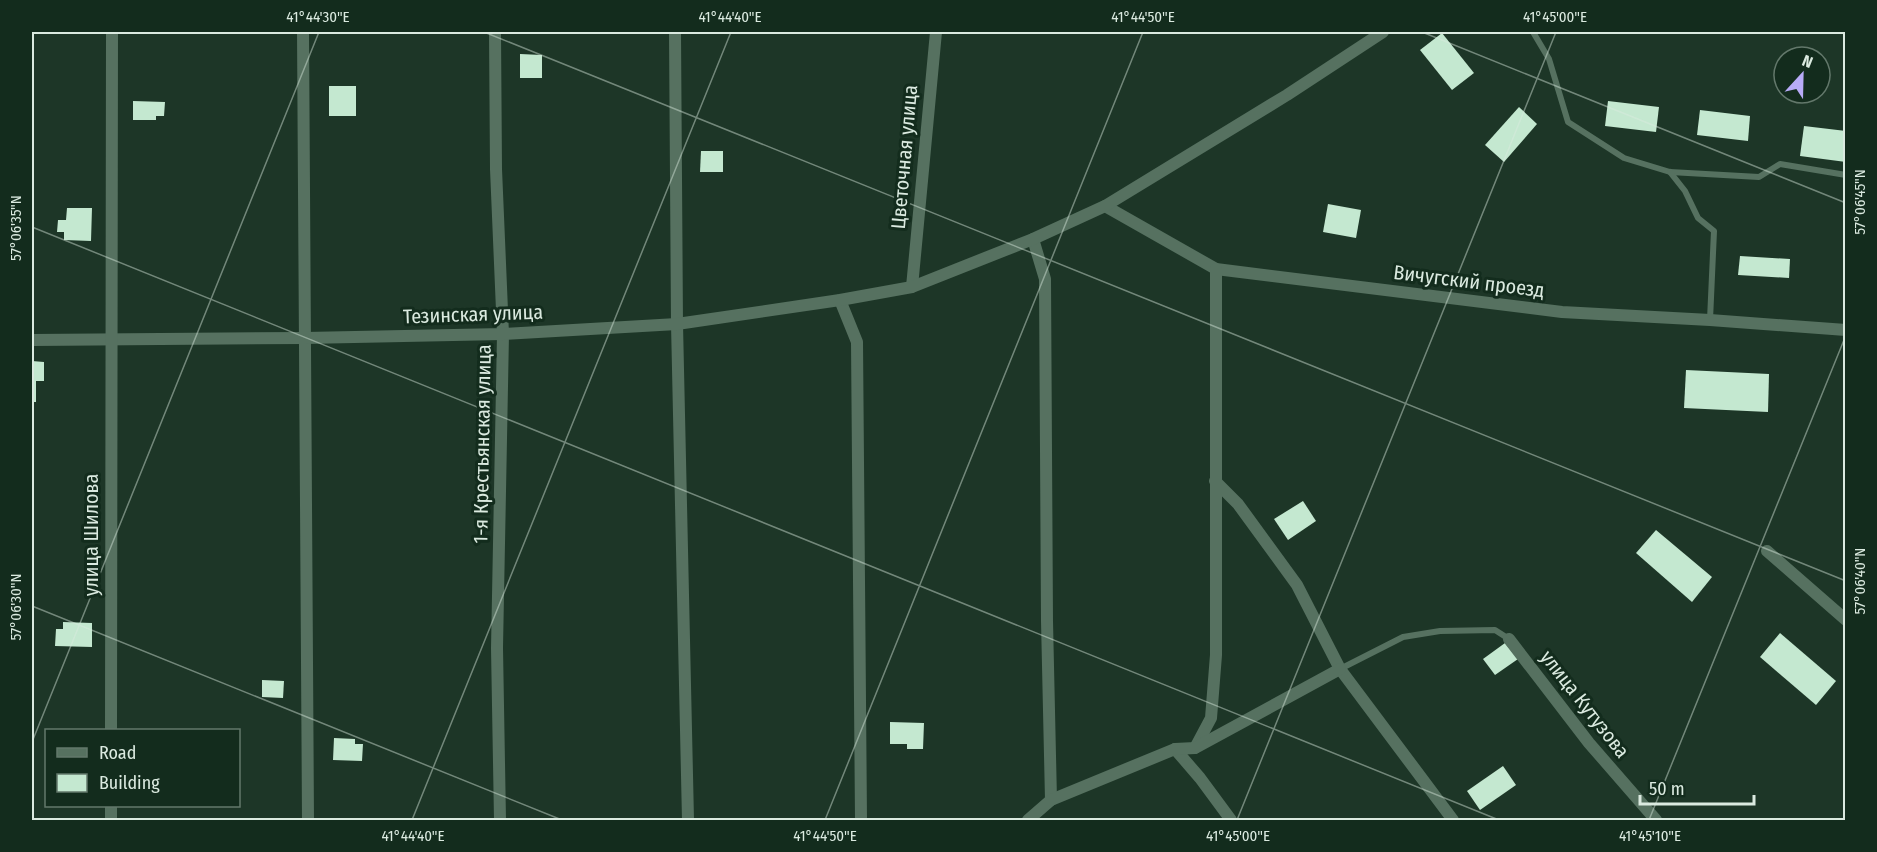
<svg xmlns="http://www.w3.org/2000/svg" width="1877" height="852" font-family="'Fira Sans Condensed',sans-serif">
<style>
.building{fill:#c4e8d0}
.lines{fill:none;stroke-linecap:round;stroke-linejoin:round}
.lane{stroke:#567160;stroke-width:6}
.street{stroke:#567160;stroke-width:12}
.ticks{fill:none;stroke:#dbeae0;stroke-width:1.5;stroke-opacity:0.45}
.labels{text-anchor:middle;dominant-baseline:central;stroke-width:6;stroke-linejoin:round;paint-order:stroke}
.street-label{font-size:20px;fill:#dbeae0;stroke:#132c1d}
.neatline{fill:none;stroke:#dbeae0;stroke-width:2}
.ticks-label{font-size:15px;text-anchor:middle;fill:#dbeae0}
</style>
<rect width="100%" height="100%" fill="#1d3627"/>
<!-- building -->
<g class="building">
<path d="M 1442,33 L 1474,73 L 1452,90 L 1420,50 Z"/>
<path d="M 520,54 L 542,55 L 542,78 L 520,78 Z"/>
<rect x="329" y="86" width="27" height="30"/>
<path d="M 133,101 L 165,102 L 164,116 L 156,116 L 156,120 L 133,120 Z"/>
<path d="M 1608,101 L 1659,107 L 1656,132 L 1605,126 Z"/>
<path d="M 1519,107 L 1537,124 L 1504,162 L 1485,145 Z"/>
<path d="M 1700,110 L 1750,116 L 1748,141 L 1697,135 Z"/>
<path d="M 1804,126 L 1846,131 L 1846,162 L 1800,156 Z"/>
<path d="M 701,151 L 723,151 L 723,172 L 700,172 Z"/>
<path d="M 1328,204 L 1361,210 L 1356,238 L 1323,232 Z"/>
<path d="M 67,208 L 92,208 L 91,241 L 64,240 L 64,232 L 57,232 L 58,220 L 66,220 Z"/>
<path d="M 1740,256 L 1790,259 L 1789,278 L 1738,275 Z"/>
<path d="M 32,361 L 44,362 L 44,381 L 36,381 L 36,402 L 32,402 Z"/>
<path d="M 1686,370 L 1769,374 L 1768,412 L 1684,408 Z"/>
<path d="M 1303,501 L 1316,521 L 1288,540 L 1274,519 Z"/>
<path d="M 1656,530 L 1712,577 L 1692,602 L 1636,553 Z"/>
<path d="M 63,622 L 92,623 L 92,647 L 55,646 L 56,629 L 63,629 Z"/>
<path d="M 1780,633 L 1836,681 L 1816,705 L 1760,657 Z"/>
<path d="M 1505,643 L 1518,659 L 1495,675 L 1483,659 Z"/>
<path d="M 262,680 L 284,681 L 283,698 L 262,697 Z"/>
<path d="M 890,722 L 924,723 L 923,749 L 907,749 L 907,744 L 890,744 Z"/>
<path d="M 334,738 L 355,739 L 355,744 L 363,744 L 362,761 L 333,760 Z"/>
<path d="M 1503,766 L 1516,785 L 1480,810 L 1467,791 Z"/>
</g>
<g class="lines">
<!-- lane -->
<g class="lane">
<path d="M 1533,32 L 1549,59 L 1568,122 L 1624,158 L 1670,172 L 1759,177 L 1780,164 L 1846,175"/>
<path d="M 1670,172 L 1685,191 L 1698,218 L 1714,231 L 1710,320"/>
<path d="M 1340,669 L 1403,637 L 1440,631 L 1495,630 L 1509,639"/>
</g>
<!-- street -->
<g class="street">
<path d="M 303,32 L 308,820"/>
<path d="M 495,32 L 496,169 L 503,334 L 497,648 L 500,820"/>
<path d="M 675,32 L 677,324 L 688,820"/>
<path d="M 1105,206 L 1216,269 L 1562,312 L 1710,320 L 1846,330"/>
<path d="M 1033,239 L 1045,279 L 1047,621 L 1051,800"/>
<path d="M 912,287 L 936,32"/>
<path d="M 840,300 L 857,342 L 861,820"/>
<path d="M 32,340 L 305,338 L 503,334 L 677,324 L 840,300 L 912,287 L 1033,239 L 1105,206 L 1287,95 L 1383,32"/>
<path d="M 1215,481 L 1238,504 L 1297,585 L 1340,669 L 1453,820"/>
<path d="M 1767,551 L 1846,620"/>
<path d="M 1509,639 L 1589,743 L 1656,820"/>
<path d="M 111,730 L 112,32"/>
<path d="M 1195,748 L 1211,718 L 1216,655 L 1216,269"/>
<path d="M 1175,749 L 1200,778 L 1231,820"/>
<path d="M 111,806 L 111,820"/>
<path d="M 1028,820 L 1051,800 L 1175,749 L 1195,748 L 1340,669"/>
</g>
</g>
<!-- ticks -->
<path class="ticks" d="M 484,32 L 1846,581M 1422,32 L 1846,203M 32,227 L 1499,820M 32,606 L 562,820M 32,742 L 319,32M 412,820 L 731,32M 825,820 L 1143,32M 1237,820 L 1556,32M 1649,820 L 1846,335"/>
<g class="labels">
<!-- street labels -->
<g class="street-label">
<text transform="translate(904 157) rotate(-85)">Цветочная улица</text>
<text transform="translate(1469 281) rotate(7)">Вичугский проезд</text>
<text transform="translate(473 314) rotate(-2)">Тезинская улица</text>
<text transform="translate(482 444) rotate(-89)">1-я Крестьянская улица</text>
<text transform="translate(91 535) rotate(-90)">улица Шилова</text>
<text transform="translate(1585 704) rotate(52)">улица Кутузова</text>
</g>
</g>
<!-- border -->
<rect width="1877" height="852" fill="none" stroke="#132c1d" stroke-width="66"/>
<!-- legend -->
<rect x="45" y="729" width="195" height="78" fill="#132c1d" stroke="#63786b" stroke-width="1.5"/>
<rect x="57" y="748" width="30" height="9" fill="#567160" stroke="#63786b" stroke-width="1.5"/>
<text x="99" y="759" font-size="18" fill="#dbeae0">Road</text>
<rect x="57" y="774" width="30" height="18" fill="#c4e8d0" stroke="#63786b" stroke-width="1.5"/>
<text x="99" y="789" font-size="18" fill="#dbeae0">Building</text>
<!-- north arrow -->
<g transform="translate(1802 75) rotate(22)"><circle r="28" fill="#132c1d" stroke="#63786b" stroke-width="1.5"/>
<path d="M0-4.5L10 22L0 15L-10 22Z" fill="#b8abf7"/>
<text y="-9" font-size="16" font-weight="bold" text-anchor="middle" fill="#dbeae0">N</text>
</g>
<!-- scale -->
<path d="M1640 795v9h114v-9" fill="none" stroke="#dbeae0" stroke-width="3"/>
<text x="1649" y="795" font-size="18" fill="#dbeae0" stroke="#132c1d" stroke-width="4.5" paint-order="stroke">50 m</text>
<rect x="33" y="33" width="1811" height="786" class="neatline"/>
<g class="ticks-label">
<text x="318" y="22">41°44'30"E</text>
<text x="730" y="22">41°44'40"E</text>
<text x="1143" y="22">41°44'50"E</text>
<text x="1555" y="22">41°45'00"E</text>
<text transform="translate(1860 202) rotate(-90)" y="5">57°06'45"N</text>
<text transform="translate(16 228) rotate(-90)" y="5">57°06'35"N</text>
<text transform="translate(1860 581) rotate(-90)" y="5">57°06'40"N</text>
<text transform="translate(16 607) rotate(-90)" y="5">57°06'30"N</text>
<text x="413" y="841">41°44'40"E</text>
<text x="825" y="841">41°44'50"E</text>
<text x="1238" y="841">41°45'00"E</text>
<text x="1650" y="841">41°45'10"E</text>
</g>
</svg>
